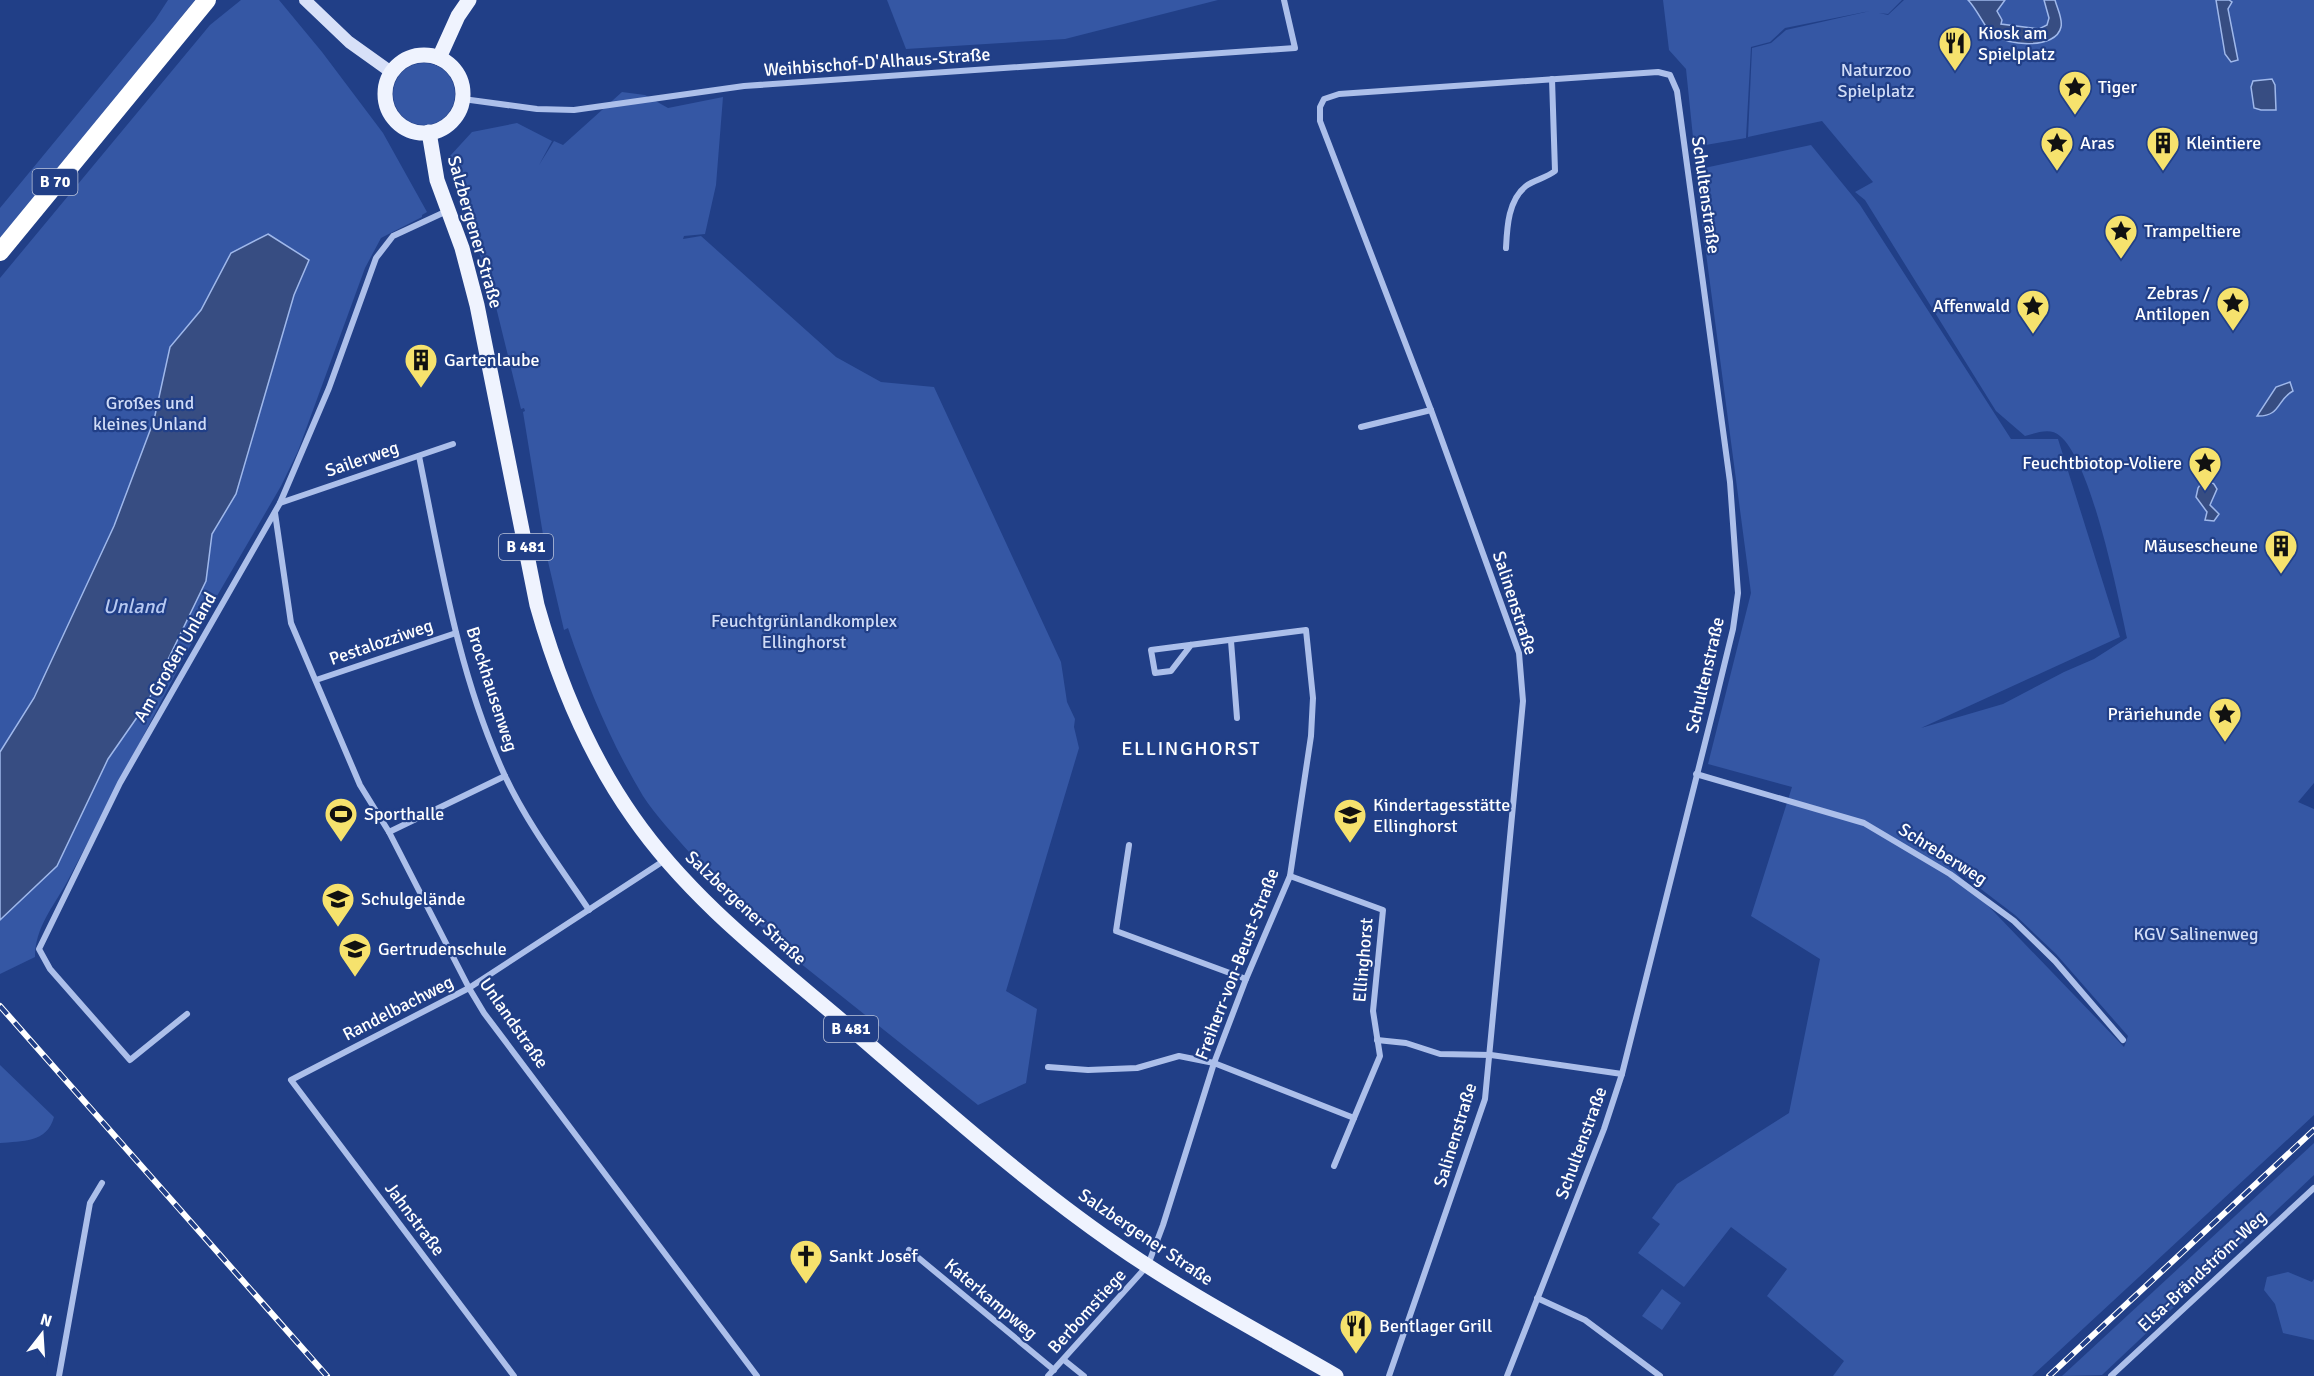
<svg xmlns="http://www.w3.org/2000/svg" width="2314" height="1376" font-family="Signika,sans-serif">
<style>
.green{fill:#3557a4;fill-rule:evenodd}
.water{fill:#374d82;stroke:#9fb8eb;stroke-width:1.5}
.lines{fill:none;stroke-linecap:round;stroke-linejoin:round}
.street{stroke:#acbfea;stroke-width:6}
.secondary{stroke:#d7e0f8;stroke-width:12}
.primary{stroke:#eff3fe;stroke-width:15}
.highway{stroke:#fff;stroke-width:18}
.rail-casing{stroke:#fff;stroke-width:6}
.rail{stroke:#213f87;stroke-width:4;stroke-dasharray:11;stroke-linecap:butt}
.labels{text-anchor:middle;dominant-baseline:central;stroke-width:4.5;stroke-linejoin:round;paint-order:stroke}
.shield{fill:#213f87;stroke:#bcc5db;stroke-width:1.5}
.shield-label{font-size:16px;font-weight:bold;fill:#fff}
.poi-label{font-size:18px;fill:#fff;stroke:#213f87;text-anchor:start}
.street-label{font-size:18px;fill:#fff;stroke:#213f87}
.park-label{font-size:18px;fill:#d0dcf7;stroke:#213f87}
.water-label{font-size:20px;font-style:italic;fill:#b7c9f1;stroke:#213f87}
.neighbourhood-label{font-size:20px;letter-spacing:1.5px;fill:#fff;stroke:#213f87}
</style>
<rect width="100%" height="100%" fill="#213f87"/>
<!-- green -->
<g class="green">
<path d="M 168,0 L 195,0 L 0,241 L 0,208 L 155,20 Z"/>
<path d="M 241,0 L 279,0 L 322,52 L 383,133 L 427,212 L 422,215 L 422,217 L 381,238 L 365,268 L 298,451 L 281,486 L 210,608 L 67,882 C 53,907 35,928 35,957 L 0,974 L 0,278 L 210,25 Z"/>
<path d="M 887,0 L 1218,0 L 1065,39 L 906,49 Z"/>
<path d="M 1663,0 L 1902,0 L 1888,14 L 1879,13 L 1888,15 L 1904,0 L 2314,0 L 2314,783 L 2298,802 L 2314,809 L 2314,1115 L 2032,1376 L 1833,1376 L 1844,1361 L 1767,1296 L 1787,1269 L 1731,1227 L 1684,1287 L 1638,1253 L 1660,1224 L 1652,1218 L 1677,1184 L 1789,1113 L 1820,959 L 1751,916 L 1792,787 L 1708,764 L 1751,593 L 1695,170 L 1811,145 L 1860,205 L 2011,439 L 2058,439 L 2120,637 L 1921,728 L 2003,704 L 2064,672 L 2094,659 L 2127,638 C 2118,595 2091,461 2060,436 C 2050,427 2037,433 2025,436 L 1996,411 L 1865,200 L 1855,192 L 1873,182 L 1822,121 L 1748,137 L 1752,48 L 1771,43 L 1786,30 L 1870,11 L 1785,28 L 1770,42 L 1751,47 L 1746,138 L 1694,147 L 1686,69 L 1669,50 ZM 1948,864 L 2015,915 L 2056,954 L 2128,1036 L 2124,1047 Z"/>
<circle cx="424" cy="94" r="31"/>
<path d="M 622,92 L 645,95 L 668,108 L 723,97 L 716,185 L 705,234 L 684,236 L 683,239 L 701,236 L 836,357 L 881,382 L 934,387 L 1061,662 L 1067,702 L 1075,719 L 1074,727 L 1079,748 L 1006,991 L 1037,1009 L 1026,1083 L 978,1105 L 795,959 L 688,856 L 690,853 C 674,835 656,816 643,796 C 611,743 588,687 568,628 L 564,630 L 546,553 L 523,412 L 525,411 L 524,408 L 521,409 L 496,307 L 501,303 L 495,305 L 450,156 L 472,132 L 517,123 L 552,141 L 539,165 L 554,141 L 563,145 Z"/>
<path d="M 0,1065 L 54,1117 C 47,1143 22,1141 0,1143 Z"/>
<path d="M 2314,1143 L 2314,1175 L 2102,1375 L 2062,1376 Z"/>
<path d="M 2288,1272 L 2312,1282 L 2314,1279 L 2314,1340 L 2283,1333 L 2275,1304 L 2264,1290 L 2267,1277 Z"/>
<path d="M 1662,1289 L 1681,1303 L 1662,1330 L 1642,1316 Z"/>
</g>
<!-- water -->
<g class="water">
<path d="M 1968,0 L 2005,0 L 1997,11 L 2002,20 L 2001,24 L 2039,29 L 2047,25 L 2049,18 L 2044,0 L 2055,0 C 2057,8 2063,19 2061,27 C 2056,50 2007,46 1992,34 C 1985,28 1977,9 1968,0 Z"/>
<path d="M 2216,0 L 2229,0 L 2232,2 L 2228,9 L 2238,60 L 2231,62 L 2225,54 Z"/>
<path d="M 2272,79 L 2275,85 L 2276,110 L 2261,110 L 2254,108 L 2251,87 L 2253,81 Z"/>
<path d="M 268,234 L 309,260 L 294,295 L 236,494 L 212,534 L 206,581 L 147,703 L 108,759 L 57,866 L 0,920 L 0,752 L 34,698 L 114,526 L 154,420 L 170,347 L 201,310 L 231,253 Z"/>
<path d="M 2290,382 L 2293,391 C 2277,399 2281,417 2257,416 L 2276,387 Z"/>
<path d="M 2205,467 L 2208,470 L 2206,479 L 2214,484 L 2217,489 L 2210,505 L 2219,514 L 2214,521 L 2205,520 L 2207,512 L 2196,497 L 2198,488 L 2202,482 C 2202,476 2195,476 2198,469 Z"/>
</g>
<g class="lines">
<!-- street -->
<g class="street">
<path d="M 463,99 L 537,109 L 574,110 L 744,86 L 1295,48 L 1284,0"/>
<path d="M 1506,248 C 1507,228 1508,200 1526,186 C 1534,180 1546,178 1555,171 L 1552,79"/>
<path d="M 1361,427 L 1431,410"/>
<path d="M 419,456 C 441,564 458,675 505,776 C 527,823 560,867 589,910"/>
<path d="M 280,503 L 453,444"/>
<path d="M 275,513 L 291,623 L 360,785 L 389,832 L 469,988 L 484,1013 L 757,1376"/>
<path d="M 1231,641 L 1237,718"/>
<path d="M 316,680 L 456,633"/>
<path d="M 1696,774 L 1864,823 L 1950,874 L 2014,921 L 2055,961 L 2123,1040"/>
<path d="M 389,832 L 505,776"/>
<path d="M 1129,845 L 1116,931 L 1246,979"/>
<path d="M 187,1014 L 130,1060 L 50,969 L 39,949 L 120,783 L 280,503 L 329,388 L 376,258 L 393,236 L 447,211"/>
<path d="M 1377,1040 L 1406,1043 L 1440,1054 L 1491,1055 L 1622,1074"/>
<path d="M 1048,1067 L 1088,1070 L 1137,1068 L 1179,1056 L 1214,1063 L 1354,1118 L 1380,1056 L 1373,1011 L 1383,910 L 1290,876"/>
<path d="M 1334,1166 L 1354,1118"/>
<path d="M 909,1250 L 1054,1370"/>
<path d="M 1537,1298 L 1585,1320 L 1660,1376"/>
<path d="M 1064,1360 L 1084,1376"/>
<path d="M 59,1376 L 90,1203 L 102,1183"/>
<path d="M 514,1376 L 291,1080 L 469,988 L 665,860"/>
<path d="M 1048,1376 L 1148,1265 L 1163,1225 L 1214,1063 L 1246,979 L 1290,876 L 1311,736 L 1313,698 L 1306,630 L 1151,650 L 1155,673 L 1171,671 L 1191,645"/>
<path d="M 1389,1376 L 1485,1099 L 1523,701 L 1519,653 L 1431,410 L 1320,121 L 1320,107 L 1324,99 L 1339,94 L 1658,72 L 1670,75 L 1677,91 L 1730,482 L 1738,593 L 1733,629 L 1715,703 L 1622,1074 L 1604,1129 L 1507,1376"/>
<path d="M 2111,1376 L 2314,1188"/>
</g>
<!-- secondary -->
<path class="secondary" d="M 305,0 L 349,42 L 391,72"/>
<!-- primary -->
<g class="primary">
<circle cx="424" cy="94" r="39"/>
<path d="M 439,58 L 458,16 L 469,0"/>
<path d="M 429,132 L 437,180 L 462,248 L 477,305 L 537,605 C 558,680 588,753 633,817 C 688,896 764,955 836,1016 C 927,1094 1017,1176 1115,1244 C 1185,1293 1262,1333 1336,1376"/>
</g>
<!-- highway -->
<path class="highway" d="M 0,252 L 207,0"/>
<!-- rail casing -->
<g class="rail-casing">
<g id="rail">
<path d="M 0,1006 L 327,1376"/>
<path d="M 2049,1376 L 2314,1130"/>
</g>
</g>
<!-- rail -->
<use href="#rail" class="rail"/>
</g>
<!-- icons -->
<defs>
<g id="restaurant-pin" transform="scale(1.725)"><path d="M0 17L-7.5 6A9.5 9.5 0 1 1 7.5 6Z" fill="#f6e26d" stroke="#213f87"/><path d="M-5-6h1v4h1v-4h1v4h1v-4h1v5L-1.5 .5V6h-2V.5L-5-1ZM5-6V6H3V1.5H1.5Q1.5-4 5-6Z" fill="#111"/></g>
<g id="sight-pin" transform="scale(1.725)"><path d="M0 17L-7.5 6A9.5 9.5 0 1 1 7.5 6Z" fill="#f6e26d" stroke="#213f87"/><path d="M0-6L1.8-2.2L6-1.7L2.9 1.2L3.7 5.4L0 3.3L-3.7 5.4L-2.9 1.2L-6-1.7L-1.8-2.2Z" fill="#111"/></g>
<g id="building-pin" transform="scale(1.725)"><path d="M0 17L-7.5 6A9.5 9.5 0 1 1 7.5 6Z" fill="#f6e26d" stroke="#213f87"/><path d="M-4-6H4V6H1V3H-1V6H-4ZM-2.5-4.3h1.7v1.8h-1.7ZM.8-4.3h1.7v1.8H.8ZM-2.5-1h1.7V.8h-1.7ZM.8-1h1.7V.8H.8Z" fill="#111"/></g>
<g id="stadium-pin" transform="scale(1.725)"><path d="M0 17L-7.5 6A9.5 9.5 0 1 1 7.5 6Z" fill="#f6e26d" stroke="#213f87"/><path d="M0-5a6.5 5 0 1 0 0 10a6.5 5 0 1 0 0-10ZM-3.5-1.8h7v3.6h-7Z" fill="#111"/></g>
<g id="school-pin" transform="scale(1.725)"><path d="M0 17L-7.5 6A9.5 9.5 0 1 1 7.5 6Z" fill="#f6e26d" stroke="#213f87"/><path d="M0-5L7-2L0 1L-7-2ZM-4 1L0 2.5L4 1V4Q0 6-4 4Z" fill="#111"/></g>
<g id="church-pin" transform="scale(1.725)"><path d="M0 17L-7.5 6A9.5 9.5 0 1 1 7.5 6Z" fill="#f6e26d" stroke="#213f87"/><path d="M-1.2-6h2.4v3.5h3.3v2.4h-3.3V6h-2.4V-.1h-3.3v-2.4h3.3Z" fill="#111"/></g>
</defs>
<g fill-rule="evenodd">
<use href="#restaurant-pin" x="1955" y="43"/>
<use href="#sight-pin" x="2075" y="87"/>
<use href="#sight-pin" x="2057" y="143"/>
<use href="#building-pin" x="2163" y="143"/>
<use href="#sight-pin" x="2121" y="231"/>
<use href="#sight-pin" x="2233" y="303"/>
<use href="#sight-pin" x="2033" y="306"/>
<use href="#building-pin" x="421" y="360"/>
<use href="#sight-pin" x="2205" y="463"/>
<use href="#building-pin" x="2281" y="546"/>
<use href="#sight-pin" x="2225" y="714"/>
<use href="#stadium-pin" x="341" y="814"/>
<use href="#school-pin" x="1350" y="815"/>
<use href="#school-pin" x="338" y="899"/>
<use href="#school-pin" x="355" y="949"/>
<use href="#church-pin" x="806" y="1256"/>
<use href="#restaurant-pin" x="1356" y="1326"/>
</g>
<g class="labels">
<!-- shield labels -->
<g class="shield">
<rect x="32.5" y="169" width="45" height="26" rx="4.5"/>
<rect x="499" y="534" width="54" height="26" rx="4.5"/>
<rect x="824" y="1016" width="54" height="26" rx="4.5"/>
</g>
<g class="shield-label">
<text x="55" y="182">B 70</text>
<text x="526" y="547">B 481</text>
<text x="851" y="1029">B 481</text>
</g>
<!-- poi labels -->
<g class="poi-label">
<text x="1978" y="33">Kiosk am<tspan x="1978" dy="21">Spielplatz</tspan></text>
<text x="2098" y="87">Tiger</text>
<text x="2080" y="143">Aras</text>
<text x="2186" y="143">Kleintiere</text>
<text x="2144" y="231">Trampeltiere</text>
<text x="2210" y="293" text-anchor="end">Zebras /<tspan x="2210" dy="21">Antilopen</tspan></text>
<text x="2010" y="306" text-anchor="end">Affenwald</text>
<text x="444" y="360">Gartenlaube</text>
<text x="2182" y="463" text-anchor="end">Feuchtbiotop-Voliere</text>
<text x="2258" y="546" text-anchor="end">Mäusescheune</text>
<text x="2202" y="714" text-anchor="end">Präriehunde</text>
<text x="1373" y="805">Kindertagesstätte<tspan x="1373" dy="21">Ellinghorst</tspan></text>
<text x="364" y="814">Sporthalle</text>
<text x="361" y="899">Schulgelände</text>
<text x="378" y="949">Gertrudenschule</text>
<text x="829" y="1256">Sankt Josef</text>
<text x="1379" y="1326">Bentlager Grill</text>
</g>
<!-- street labels -->
<g class="street-label">
<text transform="translate(877 62) rotate(-4)">Weihbischof-D'Alhaus-Straße</text>
<text transform="translate(1706 195) rotate(82)">Schultenstraße</text>
<text transform="translate(475 232) rotate(74)">Salzbergener Straße</text>
<text transform="translate(362 459) rotate(-19)">Sailerweg</text>
<text transform="translate(1515 603) rotate(72)">Salinenstraße</text>
<text transform="translate(381 642) rotate(-19)">Pestalozziweg</text>
<text transform="translate(175 657) rotate(-60)">Am Großen Unland</text>
<text transform="translate(1705 675) rotate(-77)">Schultenstraße</text>
<text transform="translate(492 689) rotate(72)">Brockhausenweg</text>
<text transform="translate(1943 854) rotate(32)">Schreberweg</text>
<text transform="translate(746 908) rotate(43)">Salzbergener Straße</text>
<text transform="translate(1363 960) rotate(-85)">Ellinghorst</text>
<text transform="translate(1237 964) rotate(-69)">Freiherr-von-Beust-Straße</text>
<text transform="translate(398 1008) rotate(-27)">Randelbachweg</text>
<text transform="translate(514 1023) rotate(55)">Unlandstraße</text>
<text transform="translate(1455 1135) rotate(-73)">Salinenstraße</text>
<text transform="translate(1581 1143) rotate(-70)">Schultenstraße</text>
<text transform="translate(415 1219) rotate(53)">Jahnstraße</text>
<text transform="translate(1146 1237) rotate(34)">Salzbergener Straße</text>
<text transform="translate(2202 1271) rotate(-43)">Elsa-Brändström-Weg</text>
<text transform="translate(991 1299) rotate(40)">Katerkampweg</text>
<text transform="translate(1087 1311) rotate(-48)">Berbomstiege</text>
</g>
<!-- park labels -->
<g class="park-label">
<text x="1876" y="70">Naturzoo<tspan x="1876" dy="21">Spielplatz</tspan></text>
<text x="150" y="403">Großes und<tspan x="150" dy="21">kleines Unland</tspan></text>
<text x="804" y="621">Feuchtgrünlandkomplex<tspan x="804" dy="21">Ellinghorst</tspan></text>
<text x="2196" y="934">KGV Salinenweg</text>
</g>
<!-- water labels -->
<g class="water-label">
<text x="134" y="606">Unland</text>
</g>
<!-- neighbourhood labels -->
<g class="neighbourhood-label">
<text x="1191" y="748">ELLINGHORST</text>
</g>
</g>
<!-- north arrow -->
<g transform="translate(42 1334) rotate(17)" stroke="#213f87" stroke-width="4.5" paint-order="stroke">
<path d="M0-4.5L10 22L0 15L-10 22Z" fill="#ffffff"/>
<text y="-9" font-size="16" font-weight="bold" text-anchor="middle" fill="#ffffff">N</text>
</g>
</svg>
